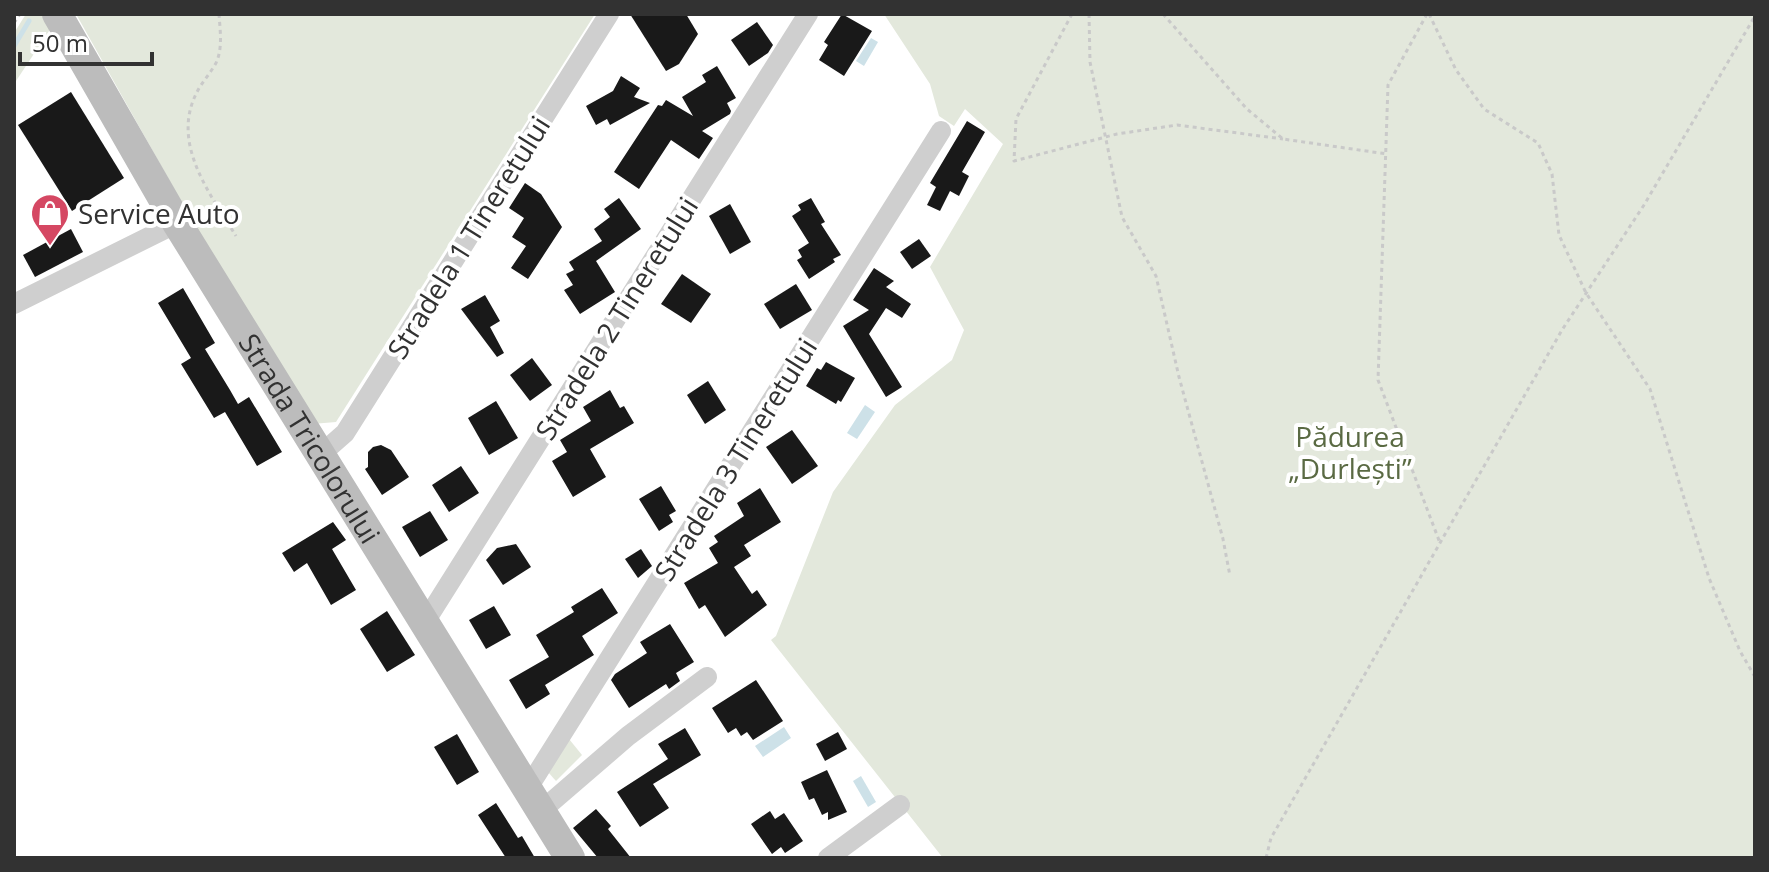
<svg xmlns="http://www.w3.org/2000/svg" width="1769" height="872" font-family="'Open Sans',sans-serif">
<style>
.green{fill:#e3e8dc}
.water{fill:#cde1e8}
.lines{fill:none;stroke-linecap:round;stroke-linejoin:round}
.stream{stroke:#cde1e8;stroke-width:5}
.building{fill:#191919}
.path{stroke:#c9c9c9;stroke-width:3;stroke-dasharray:4 4;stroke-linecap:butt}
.street{stroke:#cfcfcf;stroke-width:20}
.secondary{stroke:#bcbcbc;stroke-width:30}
.labels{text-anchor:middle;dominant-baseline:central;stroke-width:8;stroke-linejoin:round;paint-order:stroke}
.poi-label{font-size:28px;fill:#323232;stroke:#fff;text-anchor:start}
.street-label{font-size:28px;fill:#323232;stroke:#fff}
.park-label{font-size:28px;fill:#5a6a43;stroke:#fff}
</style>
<rect width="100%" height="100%" fill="#fff"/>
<!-- green -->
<g class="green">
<path d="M 26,14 L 44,14 L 51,28 L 14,84 L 14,33 Z"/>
<path d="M 76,14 L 595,14 L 336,422 L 312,424 L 266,353 Z"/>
<path d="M 884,14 L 1755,14 L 1755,858 L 943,858 L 771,640 L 776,636 L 833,492 L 895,405 L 952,360 L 964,330 L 930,267 L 1003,144 L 965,109 L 954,126 L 939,116 L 930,84 Z"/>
<path d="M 569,739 L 582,755 L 556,781 L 548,772 Z"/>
</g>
<!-- water -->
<g class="water">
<path d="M 871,38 L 878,42 L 864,66 L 856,61 Z"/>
<path d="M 865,405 L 875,412 L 857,439 L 847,433 Z"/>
<path d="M 784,727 L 791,738 L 763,757 L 755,746 Z"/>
<path d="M 861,776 L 876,802 L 868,807 L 853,781 Z"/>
</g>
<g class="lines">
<!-- stream -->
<path class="stream" d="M 14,46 L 29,21"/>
</g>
<!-- building -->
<g class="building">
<path d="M 630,14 L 686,14 L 698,34 L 679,64 L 666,71 Z"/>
<path d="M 842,14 L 872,31 L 844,76 L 819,60 L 828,45 L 824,42 Z"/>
<path d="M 757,22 L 773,45 L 768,53 L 749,66 L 731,40 Z"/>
<path d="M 717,66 L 736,98 L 727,103 L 731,111 L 730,114 L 702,131 L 713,138 L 699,159 L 671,140 L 639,189 L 614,172 L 658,105 L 662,106 L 666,100 L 693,116 L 682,97 L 706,82 L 702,75 Z"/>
<path d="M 621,76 L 640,88 L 634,97 L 650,103 L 610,125 L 607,119 L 596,125 L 586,106 L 613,91 Z"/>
<path d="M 71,92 L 124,178 L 72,211 L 18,125 Z"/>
<path d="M 967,121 L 985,132 L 962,172 L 969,176 L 959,196 L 950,191 L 940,211 L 927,205 L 936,187 L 930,183 Z"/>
<path d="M 525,183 L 541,194 L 562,227 L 528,279 L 511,268 L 526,246 L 512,237 L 524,218 L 509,208 Z"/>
<path d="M 619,198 L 641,229 L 596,261 L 615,292 L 580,314 L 564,290 L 573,285 L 566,274 L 574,270 L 569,262 L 602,241 L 594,229 L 610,217 L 604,209 Z"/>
<path d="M 811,198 L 825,222 L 821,224 L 841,255 L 833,259 L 835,262 L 809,279 L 797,260 L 802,257 L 798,250 L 809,243 L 792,216 L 801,210 L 798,205 Z"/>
<path d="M 730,204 L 751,242 L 730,254 L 709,216 Z"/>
<path d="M 71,229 L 83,252 L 35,277 L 23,255 Z"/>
<path d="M 919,239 L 931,256 L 912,269 L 900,252 Z"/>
<path d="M 874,268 L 894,281 L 886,287 L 911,304 L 902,318 L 886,308 L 869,334 L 902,387 L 886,397 L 843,326 L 869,310 L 853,300 Z"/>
<path d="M 682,274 L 711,294 L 691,323 L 661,304 Z"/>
<path d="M 796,284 L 812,310 L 780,329 L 764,304 Z"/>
<path d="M 183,288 L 215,343 L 205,349 L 230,390 L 238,404 L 249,397 L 282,452 L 257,466 L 225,412 L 214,418 L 181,364 L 191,358 L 158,303 Z"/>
<path d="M 485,295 L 500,321 L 490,327 L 504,353 L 497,357 L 461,309 Z"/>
<path d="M 532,358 L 552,385 L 530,401 L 510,375 Z"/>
<path d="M 826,362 L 855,378 L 841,402 L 838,400 L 836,404 L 806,386 L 817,368 L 821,370 Z"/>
<path d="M 708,381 L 726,410 L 705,424 L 687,395 Z"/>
<path d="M 610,390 L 620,408 L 624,406 L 634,423 L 590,449 L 606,477 L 573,497 L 552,461 L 567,452 L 560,440 L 591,421 L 583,407 Z"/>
<path d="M 496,401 L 518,438 L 489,455 L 468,418 Z"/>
<path d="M 792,430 L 818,466 L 792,484 L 766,447 Z"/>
<path d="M 381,445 L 391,450 L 409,477 L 382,495 L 365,469 L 368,467 L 368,452 L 373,447 Z"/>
<path d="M 461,466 L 479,493 L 449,512 L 432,485 Z"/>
<path d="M 661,486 L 676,511 L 669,515 L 673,522 L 659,531 L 639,499 Z"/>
<path d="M 760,488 L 781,522 L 744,545 L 751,556 L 734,567 L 752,594 L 757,590 L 767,605 L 725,637 L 705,605 L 699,609 L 684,583 L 718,563 L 709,548 L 718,542 L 714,536 L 744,516 L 737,503 Z"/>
<path d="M 430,511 L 448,540 L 420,557 L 402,527 Z"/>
<path d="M 333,522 L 346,540 L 332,549 L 356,590 L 331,605 L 307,563 L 294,572 L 282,553 Z"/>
<path d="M 516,544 L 531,567 L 503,585 L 486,560 L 497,548 Z"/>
<path d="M 641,549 L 652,566 L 638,578 L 625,559 Z"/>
<path d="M 602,588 L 618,613 L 582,636 L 594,655 L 545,685 L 550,694 L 526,709 L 509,680 L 549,657 L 536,635 L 574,612 L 571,607 Z"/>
<path d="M 494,606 L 511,635 L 486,649 L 469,620 Z"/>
<path d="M 387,611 L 415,655 L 387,672 L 360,629 Z"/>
<path d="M 670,624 L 694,662 L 676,673 L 680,681 L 669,689 L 666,684 L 629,708 L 611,680 L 615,674 L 647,653 L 640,642 Z"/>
<path d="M 756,680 L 783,721 L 753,740 L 747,732 L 741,736 L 736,728 L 728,733 L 712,708 Z"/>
<path d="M 685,728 L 701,755 L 653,784 L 669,808 L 640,827 L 617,792 L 668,759 L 658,744 Z"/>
<path d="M 838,732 L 847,749 L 825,761 L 816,744 Z"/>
<path d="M 457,734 L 479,772 L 457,785 L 434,747 Z"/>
<path d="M 827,770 L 847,812 L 828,820 L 828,812 L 822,815 L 814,798 L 809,800 L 801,782 Z"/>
<path d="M 496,803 L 518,838 L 522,836 L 535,858 L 506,858 L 478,815 Z"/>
<path d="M 596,809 L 611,826 L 608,829 L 631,858 L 598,858 L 573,828 Z"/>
<path d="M 770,811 L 775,819 L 784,813 L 803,841 L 785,853 L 781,847 L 772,854 L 751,824 Z"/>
</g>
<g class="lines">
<!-- path -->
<g class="path">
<path d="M 208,14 L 213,14"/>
<path d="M 219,14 C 220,30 223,48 216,63 C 210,74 201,83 196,94 C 171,145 211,195 236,236"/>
<path d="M 1072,14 L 1016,119 L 1014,161 L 1117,134 L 1177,125 L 1283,139"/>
<path d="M 1089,14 L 1090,62 L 1122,217 L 1156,276 L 1179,377 L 1223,539 L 1230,576"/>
<path d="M 1163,14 L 1247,109 L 1283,139 L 1387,154"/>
<path d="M 1427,14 L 1388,85 L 1378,380 L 1440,543"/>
<path d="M 1429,14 L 1456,70 L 1484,109 L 1538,143 L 1552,174 L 1559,235 L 1586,293 L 1650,389 L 1709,578 L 1740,651 L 1755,677"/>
<path d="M 14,23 L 20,14"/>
<path d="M 1266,858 L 1271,838 L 1562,330 L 1644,205 L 1755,16"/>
</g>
<!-- street -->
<g class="street">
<path d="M 14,304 L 177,223"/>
<path d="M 320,455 L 345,433 L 609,14"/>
<path d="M 425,622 L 808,14"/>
<path d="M 528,788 L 941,131"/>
<path d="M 541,811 L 628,736 L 707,677"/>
<path d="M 828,858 L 900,805"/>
</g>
<!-- secondary -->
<path class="secondary" id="s1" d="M 57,14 L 177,223 L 570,858"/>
</g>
<!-- icons -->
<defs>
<g id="shop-pin" transform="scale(2)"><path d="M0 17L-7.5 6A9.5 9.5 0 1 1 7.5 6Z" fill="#d54863" stroke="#fff"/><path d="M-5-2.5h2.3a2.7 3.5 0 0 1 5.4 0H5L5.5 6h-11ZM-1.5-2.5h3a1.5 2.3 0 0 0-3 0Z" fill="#fff"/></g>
</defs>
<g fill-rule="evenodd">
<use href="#shop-pin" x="50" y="213"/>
</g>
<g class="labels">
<!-- poi labels -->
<g class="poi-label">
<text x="78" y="213">Service Auto</text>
</g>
<!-- street labels -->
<g class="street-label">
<text transform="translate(468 237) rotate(-58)">Stradela 1 Tineretului</text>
<text transform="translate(616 318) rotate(-58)">Stradela 2 Tineretului</text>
<text stroke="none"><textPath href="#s1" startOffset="494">Strada Tricolorului</textPath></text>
<text transform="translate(735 459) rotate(-58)">Stradela 3 Tineretului</text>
</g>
<!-- park labels -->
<g class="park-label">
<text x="1350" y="436">Pădurea<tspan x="1350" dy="32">„Durlești”</tspan></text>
</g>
</g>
<!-- border -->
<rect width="1769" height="872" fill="none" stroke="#323232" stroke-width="32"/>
<!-- scale -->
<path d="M20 52v12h132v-12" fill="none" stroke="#323232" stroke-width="4"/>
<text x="32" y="52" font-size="24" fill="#323232" stroke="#ffffff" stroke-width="6" paint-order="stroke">50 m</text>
</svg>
